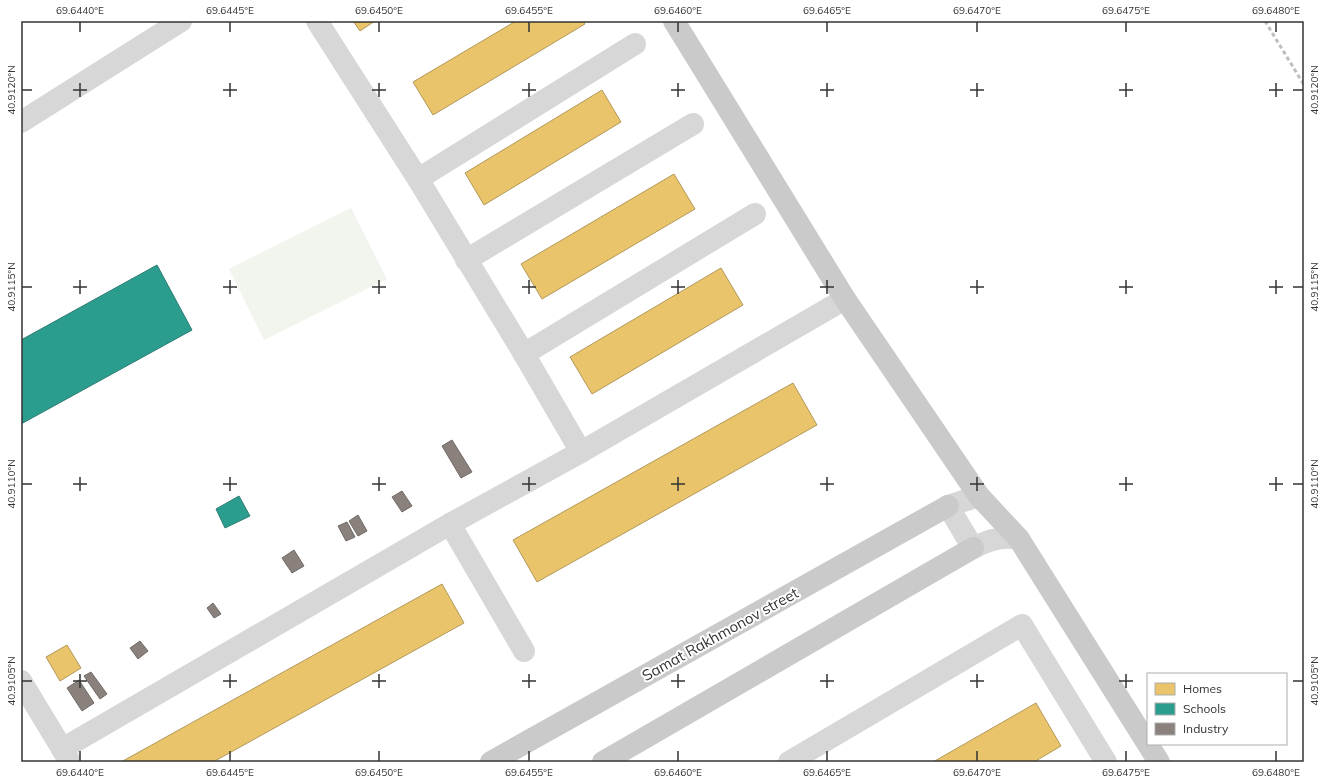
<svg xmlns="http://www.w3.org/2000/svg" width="1325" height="783" font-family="Mulish,sans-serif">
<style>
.green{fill:#f1f5ed}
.homes{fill:#e9c46a;stroke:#b2985a}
.schools{fill:#2a9d8f;stroke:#2d7d73}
.industry{fill:#8a817c;stroke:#706a66}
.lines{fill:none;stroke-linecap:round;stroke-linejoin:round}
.minor{stroke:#d7d7d7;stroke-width:22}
.major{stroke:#cacaca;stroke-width:22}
.rail{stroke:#bebebe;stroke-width:3;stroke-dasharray:4 3;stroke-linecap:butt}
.ticks{fill:none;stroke:#333;stroke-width:1.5}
.labels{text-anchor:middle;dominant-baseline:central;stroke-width:4;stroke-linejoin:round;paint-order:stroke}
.street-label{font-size:15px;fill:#333;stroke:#fff}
.neatline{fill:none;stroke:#333;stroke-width:1.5}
.ticks-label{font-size:10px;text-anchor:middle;fill:#333}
</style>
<rect width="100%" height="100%" fill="#fff"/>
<!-- green -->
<path class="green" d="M 351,208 L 387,279 L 264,340 L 229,269 Z"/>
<!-- homes -->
<g class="homes">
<path d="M 353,21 L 375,21 L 360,31 Z"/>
<path d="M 516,21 L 583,21 L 585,24 L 433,115 L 413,82 Z"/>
<path d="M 602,90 L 621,122 L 484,205 L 465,173 Z"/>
<path d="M 674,174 L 695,209 L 542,299 L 521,264 Z"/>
<path d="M 721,268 L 743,305 L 592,394 L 570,357 Z"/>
<path d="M 793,383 L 817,425 L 537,582 L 513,540 Z"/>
<path d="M 442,584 L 464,623 L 213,762 L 121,762 Z"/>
<path d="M 67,645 L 81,668 L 60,681 L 46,657 Z"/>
<path d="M 1036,703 L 1061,746 L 1034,762 L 933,762 Z"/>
</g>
<!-- schools -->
<g class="schools">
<path d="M 157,265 L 192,330 L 21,424 L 21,340 Z"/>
<path d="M 239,496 L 250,516 L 225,528 L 216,509 Z"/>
</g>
<!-- industry -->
<g class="industry">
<path d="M 452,440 L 472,472 L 461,478 L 442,446 Z"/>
<path d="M 402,491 L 412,506 L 402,512 L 392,497 Z"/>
<path d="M 358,515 L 367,531 L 358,536 L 349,521 Z"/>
<path d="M 347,522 L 355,537 L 346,541 L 338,526 Z"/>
<path d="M 294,550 L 304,566 L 292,573 L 282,558 Z"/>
<path d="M 213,603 L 221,614 L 214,618 L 207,608 Z"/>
<path d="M 140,641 L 148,651 L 138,659 L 130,648 Z"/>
<path d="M 91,672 L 107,694 L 100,699 L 84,676 Z"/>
<path d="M 79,680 L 94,703 L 82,711 L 67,688 Z"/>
</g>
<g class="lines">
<!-- minor -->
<g class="minor">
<path d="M 317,21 L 418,179 L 524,354 L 581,452"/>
<path d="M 21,122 L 181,21"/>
<path d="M 418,179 L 635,44"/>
<path d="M 466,260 L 693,124"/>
<path d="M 524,354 L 755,214"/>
<path d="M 979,496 L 948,506 L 973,548 C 988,540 1003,535 1019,539"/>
<path d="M 450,524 L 524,651"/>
<path d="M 21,681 L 70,762"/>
<path d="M 62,749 L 450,524 L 581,452 L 845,299"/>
<path d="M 789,762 L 1022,625 L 1106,762"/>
</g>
<!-- major -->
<g class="major">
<path d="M 674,21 L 845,299 L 979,496 L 1019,539 L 1159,762"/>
<path d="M 491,762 L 948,506"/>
<path d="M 603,762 L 973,548"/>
</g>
<!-- rail -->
<path class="rail" d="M 1265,21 L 1304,85"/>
</g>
<!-- ticks -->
<path class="ticks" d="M 80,22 L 80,32M 230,22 L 230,32M 379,22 L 379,32M 529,22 L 529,32M 678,22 L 678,32M 827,22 L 827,32M 977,22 L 977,32M 1126,22 L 1126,32M 1276,22 L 1276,32M 80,83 L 80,97M 230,83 L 230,97M 379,83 L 379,97M 529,83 L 529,97M 678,83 L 678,97M 827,83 L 827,97M 977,83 L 977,97M 1126,83 L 1126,97M 1276,83 L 1276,97M 22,90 L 32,90M 73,90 L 87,90M 223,90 L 237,90M 372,90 L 386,90M 522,90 L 536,90M 671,90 L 685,90M 820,90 L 834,90M 970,90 L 984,90M 1119,90 L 1133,90M 1269,90 L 1283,90M 1293,90 L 1303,90M 80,280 L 80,294M 230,280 L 230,294M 379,280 L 379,294M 529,280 L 529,294M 678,280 L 678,294M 827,280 L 827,294M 977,280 L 977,294M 1126,280 L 1126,294M 1276,280 L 1276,294M 22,287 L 32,287M 73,287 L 87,287M 223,287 L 237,287M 372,287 L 386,287M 522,287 L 536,287M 671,287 L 685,287M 820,287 L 834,287M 970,287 L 984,287M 1119,287 L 1133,287M 1269,287 L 1283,287M 1293,287 L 1303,287M 80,477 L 80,491M 230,477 L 230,491M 379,477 L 379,491M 529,477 L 529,491M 678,477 L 678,491M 827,477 L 827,491M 977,477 L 977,491M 1126,477 L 1126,491M 1276,477 L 1276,491M 22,484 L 32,484M 73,484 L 87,484M 223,484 L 237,484M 372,484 L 386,484M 522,484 L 536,484M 671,484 L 685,484M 820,484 L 834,484M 970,484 L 984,484M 1119,484 L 1133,484M 1269,484 L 1283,484M 1293,484 L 1303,484M 80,674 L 80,688M 230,674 L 230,688M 379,674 L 379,688M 529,674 L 529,688M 678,674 L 678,688M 827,674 L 827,688M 977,674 L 977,688M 1126,674 L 1126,688M 22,681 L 32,681M 73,681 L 87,681M 223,681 L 237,681M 372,681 L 386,681M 522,681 L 536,681M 671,681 L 685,681M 820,681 L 834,681M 970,681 L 984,681M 1119,681 L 1133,681M 1293,681 L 1303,681M 80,751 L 80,761M 230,751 L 230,761M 379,751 L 379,761M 529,751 L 529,761M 678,751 L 678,761M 827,751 L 827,761M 977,751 L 977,761M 1126,751 L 1126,761M 1276,751 L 1276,761"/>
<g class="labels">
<!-- street labels -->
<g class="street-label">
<text transform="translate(720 634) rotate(-29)">Samat Rakhmonov street</text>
</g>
</g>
<!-- border -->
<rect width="1325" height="783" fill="none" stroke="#ffffff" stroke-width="44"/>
<!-- legend -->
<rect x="1147" y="673" width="140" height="72" fill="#ffffff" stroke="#adadad"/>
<rect x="1155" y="683" width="20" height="12" fill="#e9c46a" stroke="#adadad"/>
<text x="1183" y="693" font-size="12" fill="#333333">Homes</text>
<rect x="1155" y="703" width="20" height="12" fill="#2a9d8f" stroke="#adadad"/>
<text x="1183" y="713" font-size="12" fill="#333333">Schools</text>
<rect x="1155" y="723" width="20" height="12" fill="#8a817c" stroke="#adadad"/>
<text x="1183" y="733" font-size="12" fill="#333333">Industry</text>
<rect x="22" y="22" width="1281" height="739" class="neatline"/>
<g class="ticks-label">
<text x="80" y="14">69.6440°E</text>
<text x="230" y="14">69.6445°E</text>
<text x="379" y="14">69.6450°E</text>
<text x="529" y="14">69.6455°E</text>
<text x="678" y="14">69.6460°E</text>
<text x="827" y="14">69.6465°E</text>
<text x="977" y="14">69.6470°E</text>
<text x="1126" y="14">69.6475°E</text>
<text x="1276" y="14">69.6480°E</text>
<text transform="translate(11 90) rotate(-90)" y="4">40.9120°N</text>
<text transform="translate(1314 90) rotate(-90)" y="4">40.9120°N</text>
<text transform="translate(11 287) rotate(-90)" y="4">40.9115°N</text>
<text transform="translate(1314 287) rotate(-90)" y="4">40.9115°N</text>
<text transform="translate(11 484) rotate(-90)" y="4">40.9110°N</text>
<text transform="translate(1314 484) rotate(-90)" y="4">40.9110°N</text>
<text transform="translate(11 681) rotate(-90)" y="4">40.9105°N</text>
<text transform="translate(1314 681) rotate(-90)" y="4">40.9105°N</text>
<text x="80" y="776">69.6440°E</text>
<text x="230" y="776">69.6445°E</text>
<text x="379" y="776">69.6450°E</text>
<text x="529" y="776">69.6455°E</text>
<text x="678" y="776">69.6460°E</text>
<text x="827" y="776">69.6465°E</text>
<text x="977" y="776">69.6470°E</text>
<text x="1126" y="776">69.6475°E</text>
<text x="1276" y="776">69.6480°E</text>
</g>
</svg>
